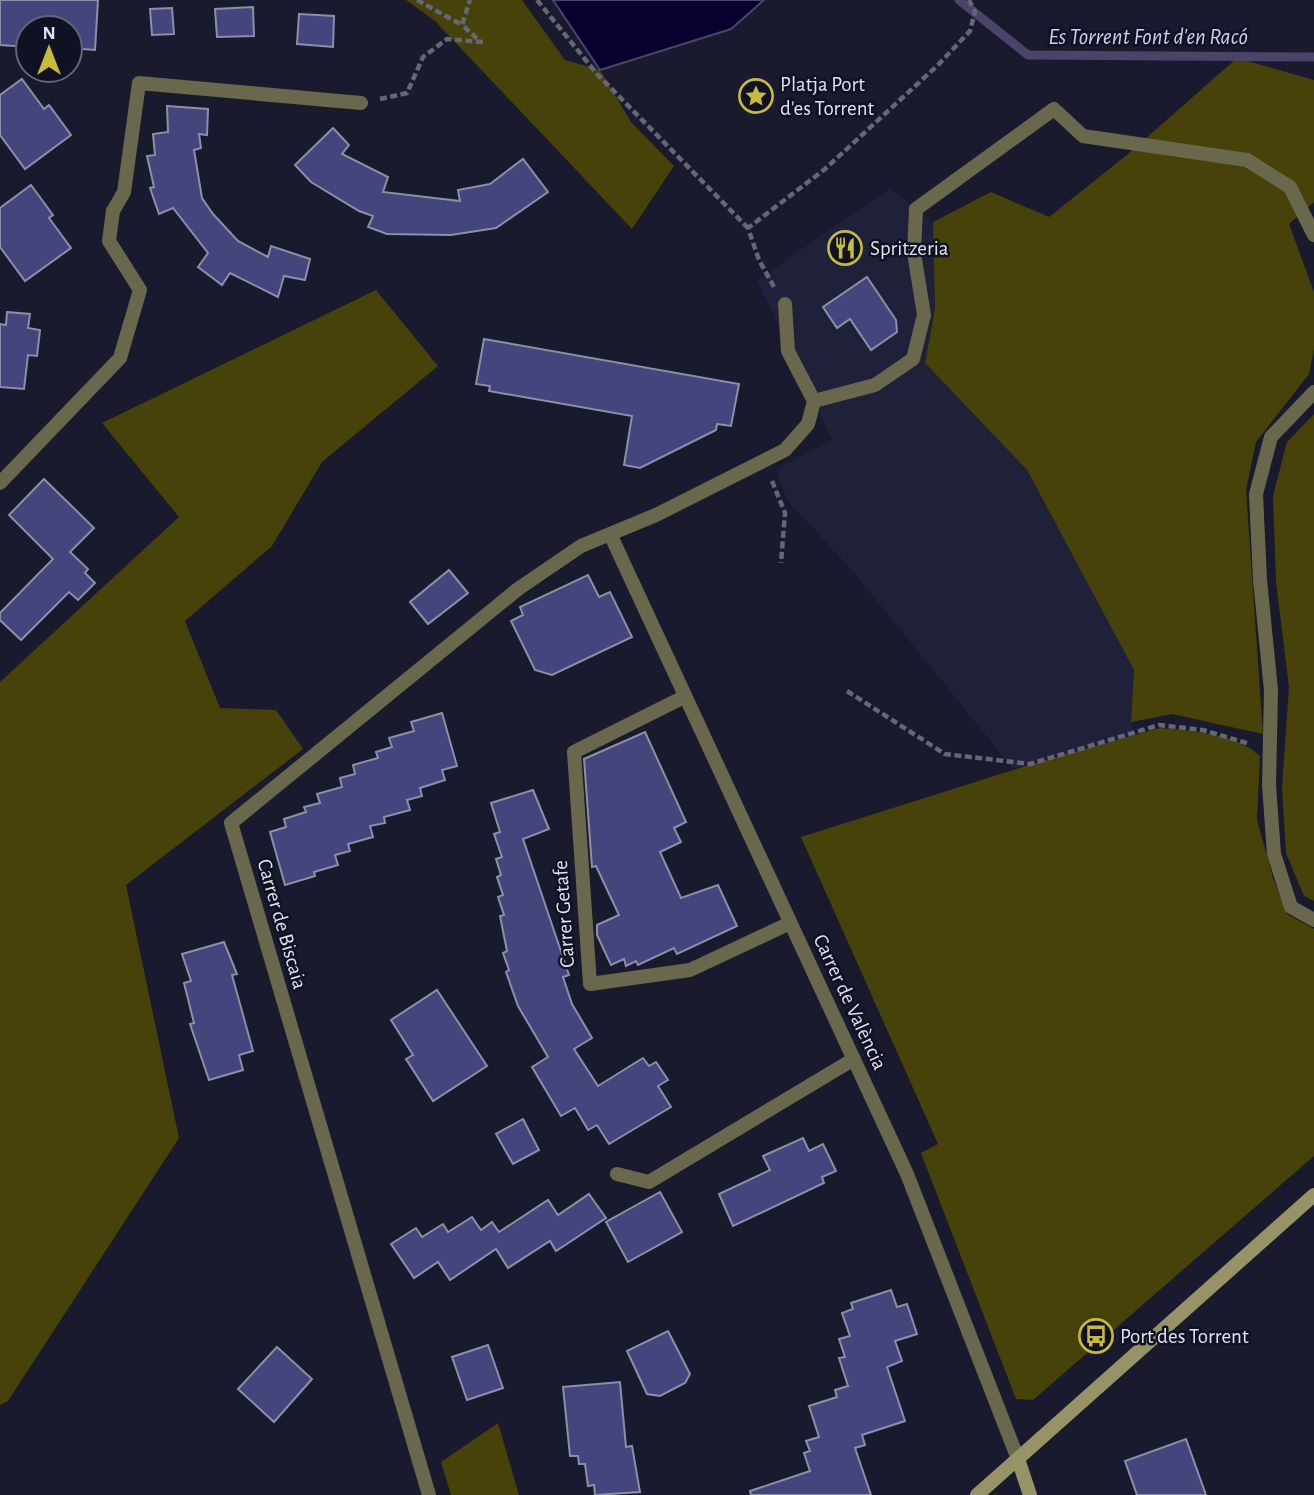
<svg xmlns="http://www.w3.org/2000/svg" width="1314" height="1495" font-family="'Alegreya Sans',sans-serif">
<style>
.built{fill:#1f2039}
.green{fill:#464209}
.water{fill:#08002e;stroke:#494468;stroke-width:2}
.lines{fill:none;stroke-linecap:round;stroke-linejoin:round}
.stream{stroke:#494468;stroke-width:9}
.building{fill:#44457d;stroke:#8d8fa7;stroke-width:2}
.path{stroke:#656677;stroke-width:4.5;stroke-dasharray:7 3.5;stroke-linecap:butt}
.lane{stroke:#6a684c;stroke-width:14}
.street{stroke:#6a684c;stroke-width:14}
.secondary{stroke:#969366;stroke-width:14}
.labels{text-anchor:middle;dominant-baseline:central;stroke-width:5;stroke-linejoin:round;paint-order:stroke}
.poi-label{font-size:21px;fill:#e1e2ef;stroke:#101123;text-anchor:start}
.street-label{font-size:21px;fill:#e1e2ef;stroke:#101123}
.water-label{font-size:23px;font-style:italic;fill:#cccff2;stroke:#101123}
</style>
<rect width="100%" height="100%" fill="#191a2d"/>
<!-- built -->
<path class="built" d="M 890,188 L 933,222 L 935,309 L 925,363 L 1027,470 L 1134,670 L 1131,722 L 1135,735 L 1013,769 L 856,575 L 787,500 L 776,469 L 832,440 L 757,280 Z"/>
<!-- green -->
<g class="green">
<path d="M 406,0 L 522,0 L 565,60 L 600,70 L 631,122 L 674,166 L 632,229 L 435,21 Z"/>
<path d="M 1237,58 L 1314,80 L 1314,202 L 1289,224 L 1314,292 L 1314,349 L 1309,374 L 1256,442 L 1246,490 L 1263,734 L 1172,714 L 1131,722 L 1134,670 L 1027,470 L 925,363 L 935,309 L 933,222 L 991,192 L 1049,217 L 1128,154 Z"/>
<path d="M 376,290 L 438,366 L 322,462 L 272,546 L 185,621 L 220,708 L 276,710 L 303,749 L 126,885 L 179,1138 L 8,1401 L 0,1405 L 0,682 L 179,517 L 102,423 Z"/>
<path d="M 1314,414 L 1314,901 L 1304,896 L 1286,853 L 1282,787 L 1289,687 L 1276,582 L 1273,496 L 1287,442 Z"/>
<path d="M 1160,728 C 1192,731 1236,733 1260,756 L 1257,820 L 1273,878 L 1287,914 L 1314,929 L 1314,1156 L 1033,1400 L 1016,1399 L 921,1153 L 938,1144 L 801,837 L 1035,763 Z"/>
<path d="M 498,1423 L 519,1495 L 451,1495 L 441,1462 Z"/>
</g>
<!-- water -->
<path class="water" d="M 553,0 L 764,0 L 731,29 L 600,70 Z"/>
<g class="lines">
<!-- stream -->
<path class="stream" d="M 959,0 L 1028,55 L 1314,57"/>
</g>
<!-- building -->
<g class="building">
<path d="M 0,0 L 98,0 L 95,50 L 70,48 L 70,28 L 28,28 L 28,47 L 0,45 Z"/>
<path d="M 253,7 L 254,36 L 217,37 L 215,9 Z"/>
<path d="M 172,8 L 174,34 L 152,35 L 150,9 Z"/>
<path d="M 299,14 L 334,16 L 333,47 L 297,44 Z"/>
<path d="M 22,79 L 44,109 L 49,105 L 71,135 L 25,169 L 0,135 L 0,95 Z"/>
<path d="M 167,106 L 208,109 L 207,135 L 199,134 L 201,148 L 194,150 L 202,198 L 213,214 L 238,241 L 268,257 L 271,246 L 310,259 L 305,280 L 284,276 L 278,297 L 230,273 L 222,285 L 198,267 L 208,253 L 173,208 L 159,214 L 150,188 L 154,187 L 147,156 L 155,155 L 153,134 L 168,132 Z"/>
<path d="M 333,128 L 349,145 L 342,154 L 388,177 L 383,192 L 460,201 L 458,190 L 490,184 L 523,159 L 548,192 L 496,228 L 451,235 L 387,234 L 368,227 L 373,216 L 359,211 L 311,182 L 295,165 Z"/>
<path d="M 31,185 L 53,215 L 49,218 L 71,248 L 25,281 L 0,247 L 0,208 Z"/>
<path d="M 867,277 L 896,320 L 897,332 L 871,350 L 850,319 L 837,328 L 823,307 Z"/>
<path d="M 7,312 L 30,314 L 28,328 L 40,330 L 37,356 L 28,355 L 24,389 L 0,387 L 0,324 L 6,325 Z"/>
<path d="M 484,339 L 739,384 L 731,426 L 717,424 L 716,430 L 640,468 L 624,465 L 632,416 L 489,391 L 490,386 L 476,384 Z"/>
<path d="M 44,479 L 94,528 L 70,552 L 88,569 L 85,573 L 95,583 L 78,600 L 69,592 L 21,640 L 0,620 L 0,613 L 53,559 L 9,515 Z"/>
<path d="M 449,570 L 468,593 L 428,624 L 410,602 Z"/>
<path d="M 588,575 L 599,597 L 610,592 L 632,637 L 552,675 L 535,670 L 511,621 L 523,615 L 520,607 Z"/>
<path d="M 442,713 L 457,766 L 442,770 L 445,780 L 420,788 L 422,796 L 407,800 L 410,810 L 384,817 L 385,823 L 370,826 L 373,837 L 348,844 L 350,851 L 335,855 L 338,865 L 314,872 L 315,876 L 285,885 L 270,832 L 286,827 L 284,819 L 306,812 L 304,807 L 320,803 L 317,794 L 342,787 L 340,778 L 355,774 L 353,765 L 378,758 L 376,752 L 392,747 L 389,738 L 414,731 L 411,722 Z"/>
<path d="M 645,732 L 686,822 L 674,828 L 681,842 L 660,852 L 681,898 L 718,885 L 737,926 L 677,954 L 674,948 L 638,965 L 636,961 L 626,966 L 624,959 L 611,965 L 597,935 L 597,925 L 619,915 L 596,866 L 592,867 L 584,759 Z"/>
<path d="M 533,790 L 549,829 L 523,839 L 569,975 L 563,977 L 572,1004 L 592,1038 L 574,1049 L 598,1086 L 643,1058 L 649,1066 L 656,1062 L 668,1080 L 658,1086 L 671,1107 L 609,1144 L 597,1125 L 588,1130 L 575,1108 L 561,1116 L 532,1067 L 548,1057 L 518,1006 L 506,972 L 509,970 L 503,953 L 507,951 L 500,916 L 504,915 L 498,897 L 503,895 L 497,877 L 501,875 L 496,859 L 502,857 L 494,834 L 500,832 L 491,803 Z"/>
<path d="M 224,942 L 237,974 L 232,975 L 253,1051 L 239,1055 L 243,1070 L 209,1080 L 190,1024 L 194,1023 L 184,983 L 191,981 L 182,954 Z"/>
<path d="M 437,990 L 487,1066 L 433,1101 L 406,1059 L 413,1055 L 391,1020 Z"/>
<path d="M 523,1119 L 539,1150 L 513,1164 L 496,1134 Z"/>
<path d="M 803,1138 L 809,1151 L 823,1144 L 836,1171 L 822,1177 L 824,1183 L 733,1226 L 719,1194 L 770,1170 L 763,1156 Z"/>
<path d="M 660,1192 L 682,1232 L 628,1262 L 606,1222 Z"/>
<path d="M 589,1194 L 606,1218 L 556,1251 L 550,1241 L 508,1268 L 496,1249 L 450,1280 L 438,1262 L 414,1278 L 391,1244 L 416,1228 L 422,1237 L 443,1224 L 448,1232 L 472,1217 L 481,1230 L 492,1222 L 499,1232 L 548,1200 L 558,1215 Z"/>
<path d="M 891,1290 L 897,1307 L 907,1304 L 917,1334 L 895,1341 L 902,1361 L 887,1367 L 905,1421 L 862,1435 L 865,1445 L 855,1448 L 871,1495 L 751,1495 L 750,1491 L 810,1471 L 804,1453 L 810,1451 L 806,1441 L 819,1437 L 809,1406 L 837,1397 L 835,1390 L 848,1386 L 839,1358 L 845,1357 L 839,1339 L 850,1336 L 842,1313 L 853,1309 L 851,1303 Z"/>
<path d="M 668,1331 L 690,1374 L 685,1383 L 660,1396 L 647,1394 L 627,1351 Z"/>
<path d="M 488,1345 L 503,1388 L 467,1400 L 452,1357 Z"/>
<path d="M 277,1347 L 312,1379 L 274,1422 L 238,1389 Z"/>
<path d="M 620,1382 L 626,1447 L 632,1446 L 640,1492 L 595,1495 L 594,1485 L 588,1486 L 585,1464 L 579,1464 L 578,1456 L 570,1456 L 563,1387 Z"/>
<path d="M 1186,1439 L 1206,1495 L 1137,1495 L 1125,1461 Z"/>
</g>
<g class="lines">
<!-- path -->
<g class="path">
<path d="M 417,0 L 462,25 L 470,0"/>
<path d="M 537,0 L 597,74 L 748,228"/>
<path d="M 380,99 L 407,93 L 423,57 L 447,39 L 481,42 L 462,25"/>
<path d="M 774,287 L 759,260 L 748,228 L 825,169 L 938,65 L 970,31 L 975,12 L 969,0"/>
<path d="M 772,481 L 785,513 L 781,563"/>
<path d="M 847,691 L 945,754 L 1030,764 L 1159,725 L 1203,730 L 1250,744"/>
</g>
<!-- lane -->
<g class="lane">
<path d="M 113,211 L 124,192 L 139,83 L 361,103"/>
<path d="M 1314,392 L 1271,437 L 1256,494 L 1260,580 L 1271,690 L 1269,785 L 1274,854 L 1291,907 L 1314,920"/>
<path d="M 814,401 L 875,385 L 913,359 L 924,315 L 914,253 L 916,209 L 1054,109 L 1083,136 L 1247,160 L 1290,187 L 1314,235"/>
<path d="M 617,1174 L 649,1182 L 854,1059"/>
</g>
<!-- street -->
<g class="street">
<path d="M 0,483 L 120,358 L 140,290 L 109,241 L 113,211"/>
<path d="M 611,536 L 907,1174 L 1018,1459"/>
<path d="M 684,697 L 574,752 L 590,984 L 690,970 L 790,923"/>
<path d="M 429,1495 L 231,823 L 518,589 L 581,546 L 656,515 L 785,450 L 808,424 L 814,401 L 788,351 L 785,304"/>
</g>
<!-- secondary -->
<g class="secondary">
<path d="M 1018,1459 L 1030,1495"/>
<path d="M 977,1495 L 1314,1195"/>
</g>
</g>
<!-- icons -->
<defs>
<g id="sight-ring" transform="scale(1.75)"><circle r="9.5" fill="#101123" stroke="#c6bb3c" stroke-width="1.5"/><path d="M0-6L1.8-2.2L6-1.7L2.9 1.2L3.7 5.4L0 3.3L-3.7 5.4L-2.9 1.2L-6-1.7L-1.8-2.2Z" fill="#c6bb3c"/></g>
<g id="restaurant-ring" transform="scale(1.75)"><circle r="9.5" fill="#101123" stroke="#c6bb3c" stroke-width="1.5"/><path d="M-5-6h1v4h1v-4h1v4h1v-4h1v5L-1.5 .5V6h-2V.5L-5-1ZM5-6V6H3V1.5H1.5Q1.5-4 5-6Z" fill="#c6bb3c"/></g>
<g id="bus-ring" transform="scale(1.75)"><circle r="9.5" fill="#101123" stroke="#c6bb3c" stroke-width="1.5"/><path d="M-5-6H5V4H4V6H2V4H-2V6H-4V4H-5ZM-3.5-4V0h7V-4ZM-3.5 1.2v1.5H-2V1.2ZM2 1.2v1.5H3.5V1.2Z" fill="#c6bb3c"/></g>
</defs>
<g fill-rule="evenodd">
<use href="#sight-ring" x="756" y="96"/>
<use href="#restaurant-ring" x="845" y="248"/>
<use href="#bus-ring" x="1096" y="1336"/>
</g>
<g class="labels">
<!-- poi labels -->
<g class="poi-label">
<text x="780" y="84">Platja Port<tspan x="780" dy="24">d'es Torrent</tspan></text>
<text x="870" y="248">Spritzeria</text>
<text x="1120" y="1336">Port des Torrent</text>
</g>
<!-- street labels -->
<g class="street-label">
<text transform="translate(564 914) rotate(-94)">Carrer Getafe</text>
<text transform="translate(282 924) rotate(74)">Carrer de Biscaia</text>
<text transform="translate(850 1002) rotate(65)">Carrer de València</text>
</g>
<!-- water labels -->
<g class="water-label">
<text x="1148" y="37">Es Torrent Font d'en Racó</text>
</g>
</g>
<!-- north arrow -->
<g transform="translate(49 49)"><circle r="33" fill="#101123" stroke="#646575" stroke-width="2"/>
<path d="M0-5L12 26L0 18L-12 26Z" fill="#c6bb3c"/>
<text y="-10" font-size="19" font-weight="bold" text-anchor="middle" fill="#e1e2ef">N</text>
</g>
</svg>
